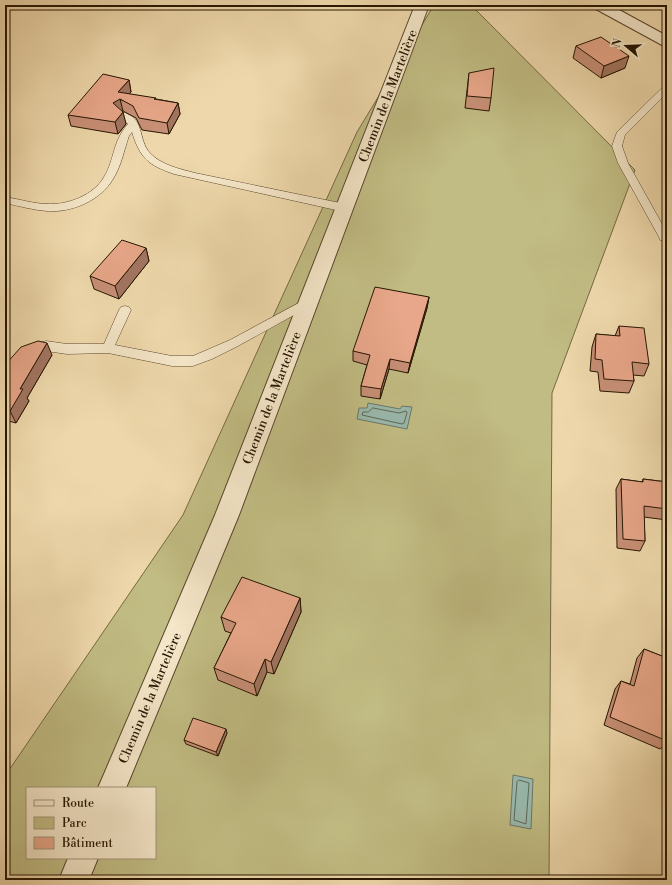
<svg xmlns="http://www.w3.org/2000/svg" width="672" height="885" font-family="'Libre Bodoni',serif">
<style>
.green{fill:#c1bc83;stroke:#746942;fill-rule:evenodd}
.water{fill:#99b9ad;stroke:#6b7868}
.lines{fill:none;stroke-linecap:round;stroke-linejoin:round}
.shore{stroke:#606857;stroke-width:1}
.lane-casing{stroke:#58462c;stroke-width:1}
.street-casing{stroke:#58462c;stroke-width:2}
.lane{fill:#f4e6c8;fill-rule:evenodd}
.street{fill:#f4e6c8;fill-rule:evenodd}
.wall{fill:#c89077;stroke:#261601}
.shaded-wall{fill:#a27561;stroke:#261601}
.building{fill:#e8a78a;stroke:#261601}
.labels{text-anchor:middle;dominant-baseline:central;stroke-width:3.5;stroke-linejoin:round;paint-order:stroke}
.street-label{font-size:13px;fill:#261601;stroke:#f4e6c8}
</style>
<rect width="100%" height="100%" fill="#eed8ab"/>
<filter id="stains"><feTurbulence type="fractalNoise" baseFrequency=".005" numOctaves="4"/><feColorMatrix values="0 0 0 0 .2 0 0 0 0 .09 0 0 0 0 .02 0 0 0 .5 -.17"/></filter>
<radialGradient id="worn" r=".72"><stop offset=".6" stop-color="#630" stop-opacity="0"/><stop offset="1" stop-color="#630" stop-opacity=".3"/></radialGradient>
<!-- green -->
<path class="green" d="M 434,5 L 471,5 L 635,170 L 552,393 L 549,880 L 5,880 L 5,776 L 183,515 L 357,132 ZM 27,788 L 155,788 L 155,858 L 27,858 Z"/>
<!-- water -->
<g class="water">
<path d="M 368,403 L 400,409 L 402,406 L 412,407 L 407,429 L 357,419 L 359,408 L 367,408 Z"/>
<path d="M 513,775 L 533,779 L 531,829 L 510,825 Z"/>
</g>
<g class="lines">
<!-- shore -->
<g class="shore">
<path d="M 373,408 L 399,413 L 406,411 L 407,413 L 404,423 L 402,424 L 362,415 L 363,412 L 368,412 Z"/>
<path d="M 519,780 L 529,783 L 526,824 L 514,820 L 517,782 Z"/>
</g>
<!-- lane casing -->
<g class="lane-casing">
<g id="lane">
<path d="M 118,5 L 141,5 C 136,9 123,9 118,5 Z"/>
<path d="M 667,85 L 667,93 L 625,135 L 622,146 L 628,163 L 667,233 L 667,240 L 660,240 L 659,237 L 618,163 L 612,146 L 617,132 L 664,86 Z"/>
<path d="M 122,112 C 146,118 137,139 150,153 C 161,165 180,169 195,173 L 345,204 L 349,206 L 350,208 L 349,210 L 345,212 L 174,174 C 148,165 140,158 132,132 L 129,136 C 124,150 121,167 113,179 C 101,200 72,213 47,211 C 33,210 19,206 5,203 L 5,197 C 19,199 34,204 48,204 C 68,205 94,195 104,177 C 115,159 112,142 128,124 L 117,115 Z"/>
<path d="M 308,298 L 312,299 L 314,302 L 312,305 L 238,346 L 212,359 L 193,366 L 172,366 L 108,353 L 67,354 L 46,351 L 32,354 L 28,352 L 26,349 L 28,346 L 46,341 L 67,344 L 104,344 L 119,310 L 121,307 L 125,306 L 129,307 L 131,310 L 115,345 L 172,356 L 193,356 L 230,340 Z"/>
</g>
</g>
<!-- street casing -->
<g class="street-casing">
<g id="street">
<path d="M 415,5 L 429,5 L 239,515 L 126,788 L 98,788 L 215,515 Z"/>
<path d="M 592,5 L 610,5 L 667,36 L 667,46 L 662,45 L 594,8 Z"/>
<path d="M 68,858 L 98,858 L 89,880 L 59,880 Z"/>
</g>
</g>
<!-- lane -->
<use href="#lane" class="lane"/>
<!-- street -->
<use href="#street" class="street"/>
</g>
<!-- wall -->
<g class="wall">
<path d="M 576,46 L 625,68 L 601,78 L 573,58 Z"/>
<path d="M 469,73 L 491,98 L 489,111 L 465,108 Z"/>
<path d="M 129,80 L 131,92 L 129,94 L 156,99 L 178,103 L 180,114 L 169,134 L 142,130 L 136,118 L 123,111 L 122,111 L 126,124 L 118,134 L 71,126 L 68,115 Z"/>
<path d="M 146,248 L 149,261 L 119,299 L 94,289 L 90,276 Z"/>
<path d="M 429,297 L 427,308 L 408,373 L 389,369 L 380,399 L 361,396 L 361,386 L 367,365 L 353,361 L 353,351 Z"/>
<path d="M 619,326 L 649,364 L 644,376 L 633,375 L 634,381 L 629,393 L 600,391 L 598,372 L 590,371 L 592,347 L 596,334 L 615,336 Z"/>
<path d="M 52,355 L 27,398 L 29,401 L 16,423 L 5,420 L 5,365 Z"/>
<path d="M 621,479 L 642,482 L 643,479 L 667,482 L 667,520 L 644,517 L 645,541 L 640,551 L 617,548 L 616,489 Z"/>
<path d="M 300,598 L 301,612 L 274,674 L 267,672 L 257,696 L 218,680 L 214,668 L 231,633 L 225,631 L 221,617 Z"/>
<path d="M 644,649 L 667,658 L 667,743 L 660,749 L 604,725 L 615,689 L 621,681 L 630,684 L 637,658 Z"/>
<path d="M 227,733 L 218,756 L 186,744 L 184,740 Z"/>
</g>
<!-- shaded-wall -->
<g class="shaded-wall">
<path d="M 629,56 L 625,68 L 601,78 L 604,66 Z"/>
<path d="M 129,80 L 131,92 L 123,101 L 120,99 L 123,111 L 116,115 L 113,103 L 118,92 Z"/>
<path d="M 178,103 L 180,114 L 169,134 L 167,123 Z"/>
<path d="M 123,112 L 126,124 L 118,134 L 115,122 Z"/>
<path d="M 146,248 L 149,261 L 119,299 L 115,286 Z"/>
<path d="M 429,297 L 427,308 L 408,373 L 410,363 Z"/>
<path d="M 47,343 L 52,355 L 27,398 L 29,401 L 16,423 L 10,411 L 20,389 Z"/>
<path d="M 390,359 L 389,369 L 380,399 L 381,389 Z"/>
<path d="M 300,598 L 301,612 L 274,674 L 271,662 Z"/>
<path d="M 265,659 L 267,672 L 257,696 L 254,684 Z"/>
<path d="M 226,729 L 227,733 L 218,756 L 216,752 Z"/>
</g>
<!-- building -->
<g class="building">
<path d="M 601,37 L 629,56 L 604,66 L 576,46 Z"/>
<path d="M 494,68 L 491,98 L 467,96 L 469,73 Z"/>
<path d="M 103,74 L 129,80 L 118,92 L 156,98 L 154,99 L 178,103 L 167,123 L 139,118 L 133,106 L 120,99 L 113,103 L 123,112 L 115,122 L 68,115 Z"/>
<path d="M 122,240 L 146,248 L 115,286 L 90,276 Z"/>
<path d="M 375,287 L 429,297 L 410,363 L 390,359 L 381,389 L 361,386 L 370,355 L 353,351 Z"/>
<path d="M 619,326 L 644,328 L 649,364 L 632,362 L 634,381 L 604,379 L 602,360 L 595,359 L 596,334 L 620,336 Z"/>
<path d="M 38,341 L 47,343 L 20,389 L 23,389 L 10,411 L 5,410 L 5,365 L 21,347 Z"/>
<path d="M 621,479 L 643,482 L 643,479 L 667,482 L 667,509 L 644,506 L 645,541 L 623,539 Z"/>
<path d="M 242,577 L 300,598 L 271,662 L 265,659 L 254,684 L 214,668 L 236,623 L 221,617 Z"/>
<path d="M 644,649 L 667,658 L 667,741 L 610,717 L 621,681 L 634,686 Z"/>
<path d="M 193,718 L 226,729 L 216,752 L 184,740 Z"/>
</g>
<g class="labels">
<!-- street labels -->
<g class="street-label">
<text transform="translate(388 96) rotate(-69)">Chemin de la Martelière</text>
<text transform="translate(272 398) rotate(-69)">Chemin de la Martelière</text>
<text transform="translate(150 698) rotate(-67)">Chemin de la Martelière</text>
</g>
</g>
<!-- margin -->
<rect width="672" height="885" fill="none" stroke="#eed8ab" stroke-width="20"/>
<rect x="6" y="6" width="660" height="873" fill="none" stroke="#261601" stroke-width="2"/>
<rect x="10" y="10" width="652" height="865" fill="none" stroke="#261601"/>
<!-- legend -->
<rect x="26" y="787" width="130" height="72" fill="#f4e6c8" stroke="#a29378"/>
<rect x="34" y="800" width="20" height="6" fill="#f4e6c8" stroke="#a29378"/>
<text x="62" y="807" font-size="12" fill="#261601">Route</text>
<rect x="34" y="817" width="20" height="12" fill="#c1bc83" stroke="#a29378"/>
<text x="62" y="827" font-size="12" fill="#261601">Parc</text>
<rect x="34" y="837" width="20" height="12" fill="#e8a78a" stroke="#a29378"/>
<text x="62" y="847" font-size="12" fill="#261601">Bâtiment</text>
<!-- north arrow -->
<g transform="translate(626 46) rotate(289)" stroke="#f4e6c8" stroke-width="3" paint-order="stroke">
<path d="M0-3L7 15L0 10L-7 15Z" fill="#261601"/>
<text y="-6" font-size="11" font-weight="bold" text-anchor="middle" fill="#261601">N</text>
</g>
<rect width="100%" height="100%" filter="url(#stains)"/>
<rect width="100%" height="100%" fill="url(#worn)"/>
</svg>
